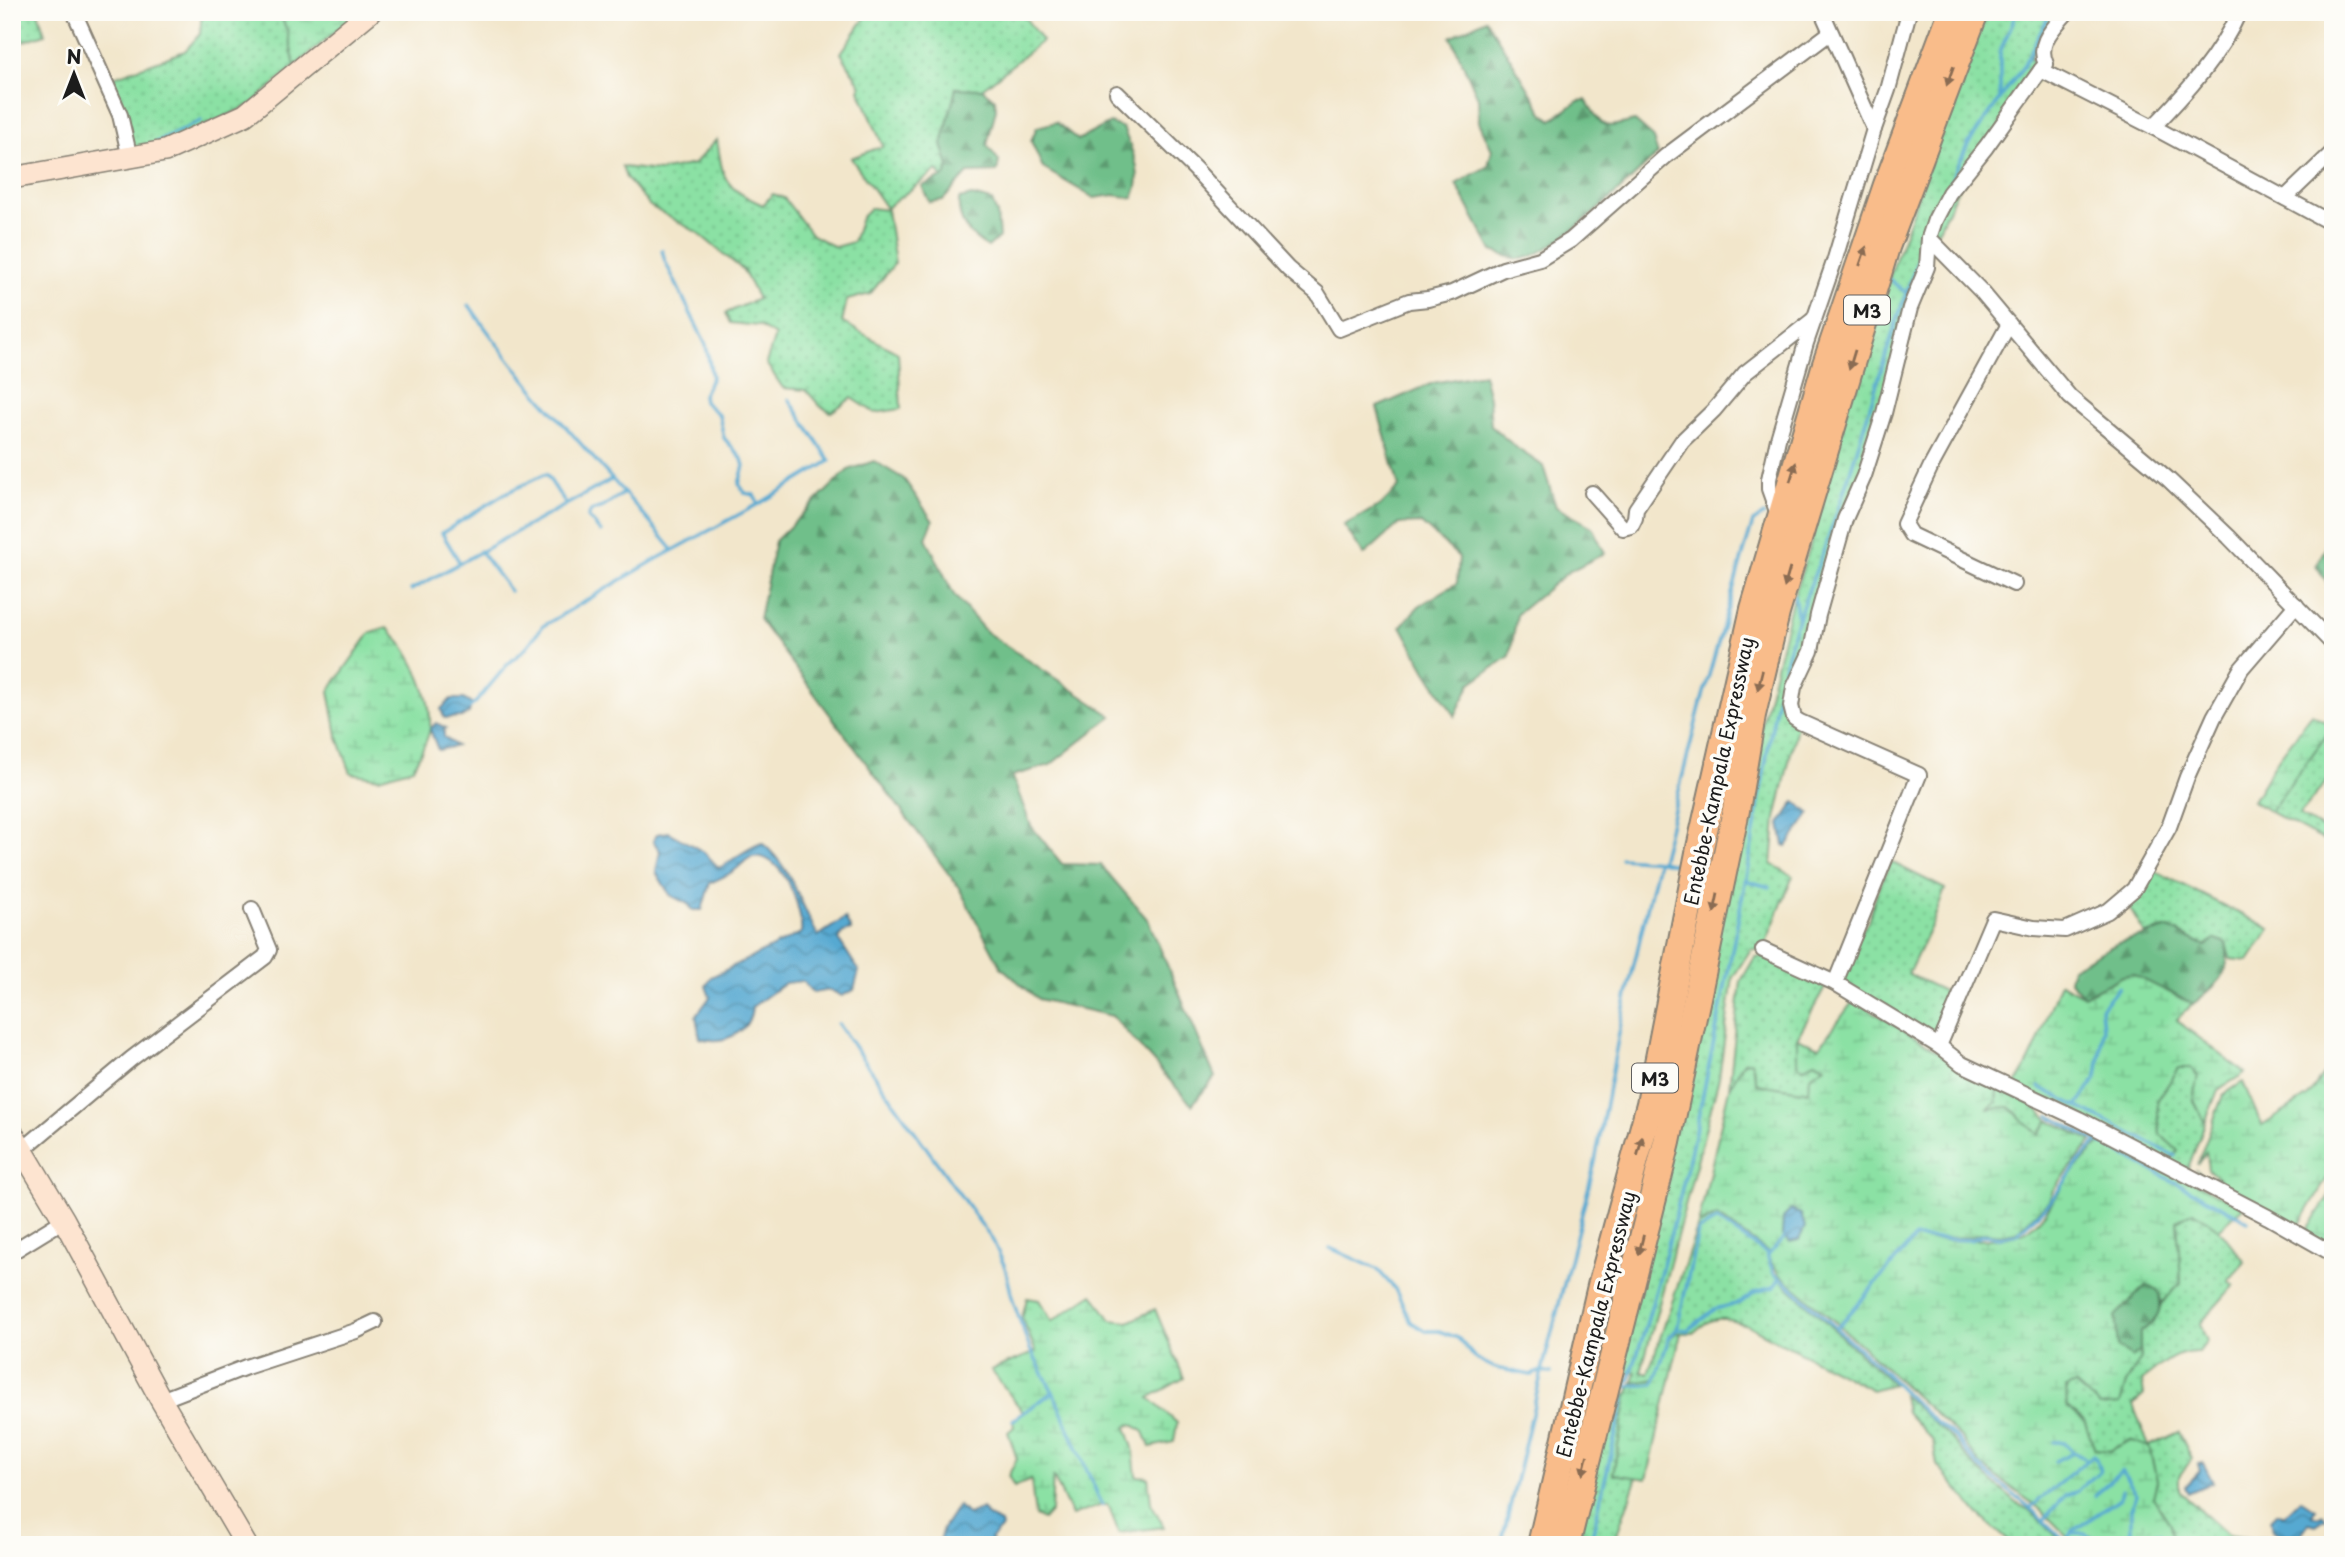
<svg xmlns="http://www.w3.org/2000/svg" width="2345" height="1557" font-family="'Playpen Sans',sans-serif">
<style>
.grass{fill:url(#grass-dots);stroke:#547e60;stroke-width:2}
.forest{fill:url(#forest-firs);stroke:#466e53;stroke-width:2}
.wetland{fill:url(#wetland-marsh);stroke:#547e60;stroke-width:2}
.water{fill:url(#water-waves);stroke:#396276;stroke-width:2}
.lines{fill:none;stroke-linecap:round;stroke-linejoin:round}
.stream{stroke:#56a9d1;stroke-width:3.5}
.minor-casing{stroke:#878174;stroke-width:18}
.secondary-casing{stroke:#878174;stroke-width:24}
.motorway-casing{stroke:#878174;stroke-width:30}
.minor{stroke:#fff;stroke-width:14}
.secondary{stroke:#fde4d0;stroke-width:21}
.motorway{stroke:#f9bc8a;stroke-width:26}
.oneway{fill:#8a6c53}
.labels{text-anchor:middle;dominant-baseline:central;stroke-width:7;stroke-linejoin:round;paint-order:stroke}
.shield{fill:#fdfcf7;stroke:#605f5e;stroke-width:2}
.shield-label{font-size:18px;font-weight:bold;fill:#1c1c1c}
.street-label{font-size:19px;fill:#1c1c1c;stroke:#fdfcf7}
</style>
<defs>
<pattern id="grass-dots" width="8" height="8" patternUnits="userSpaceOnUse" patternTransform="scale(1.75)"><rect width="8" height="8" fill="#8be1a4"/><path d="M2 2h.1M6 6h.1" fill="none" stroke="#77c08d" stroke-width="1.8" stroke-linecap="round"/></pattern>
<pattern id="forest-firs" width="22" height="20" patternUnits="userSpaceOnUse" patternTransform="scale(1.75)"><rect width="22" height="20" fill="#70bf8a"/><path d="M5 1l3.5 6h-7zM16 11l3.5 6h-7z" fill="#5b9a70"/></pattern>
<pattern id="wetland-marsh" width="20" height="14" patternUnits="userSpaceOnUse" patternTransform="scale(1.75)"><rect width="20" height="14" fill="#8be1a4"/><path d="M1 5h8M5 5V1M11 12h8M15 12V8" fill="none" stroke="#77c08d"/></pattern>
<pattern id="water-waves" width="16" height="10" patternUnits="userSpaceOnUse" patternTransform="scale(1.75)"><rect width="16" height="10" fill="#56a9d1"/><path d="M0 5q4-4 8 0t8 0" fill="none" stroke="#4689a9"/></pattern>
</defs>
<rect width="100%" height="100%" fill="#fdfcf7"/>
<filter id="ink" filterUnits="userSpaceOnUse"><feTurbulence type="fractalNoise" baseFrequency=".0143" numOctaves="2"/><feDisplacementMap in="SourceGraphic" scale="14" xChannelSelector="R" yChannelSelector="G"/><feConvolveMatrix kernelMatrix="1 2 1 2 8 2 1 2 1" color-interpolation-filters="sRGB"/></filter>
<filter id="wash" filterUnits="userSpaceOnUse"><feTurbulence type="fractalNoise" baseFrequency=".00686" numOctaves="4" result="noise"/><feDisplacementMap in="SourceGraphic" scale="28" xChannelSelector="R" yChannelSelector="G"/><feGaussianBlur stdDeviation="1.57" result="paint"/><feColorMatrix in="noise" values="0 0 0 0 0 0 0 0 0 0 0 0 0 0 0 0 0 1.4 0 .05"/><feComposite in="paint" operator="in"/></filter>
<g filter="url(#wash)">
<rect width="100%" height="100%" fill="#f2e6cb"/>
<!-- grass -->
<g class="grass">
<path d="M 12,12 L 38,12 L 45,34 L 12,45 Z"/>
<path d="M 202,12 L 279,12 L 287,30 L 295,66 L 250,105 L 176,139 L 133,152 L 128,120 L 111,78 L 185,51 L 200,34 Z"/>
<path d="M 869,12 L 1021,12 L 1042,41 L 982,89 L 956,89 L 942,145 L 949,166 L 945,176 L 942,177 L 937,170 L 886,208 L 851,158 L 883,146 L 859,89 L 861,86 L 841,53 Z"/>
<path d="M 1982,12 L 2059,12 L 2030,58 L 2044,70 L 1960,184 L 1940,227 L 1916,265 L 1875,436 L 1813,630 L 1788,688 L 1797,726 L 1776,819 L 1772,864 L 1793,876 L 1763,950 L 1751,949 L 1733,977 L 1719,1078 L 1641,1372 L 1648,1374 L 1698,1225 L 1717,1216 L 1769,1254 L 1774,1274 L 1893,1384 L 1872,1390 L 1747,1325 C 1721,1317 1713,1314 1693,1333 L 1678,1333 L 1669,1338 L 1655,1381 L 1633,1383 L 1636,1373 L 1629,1372 L 1615,1383 L 1756,748 L 1791,605 L 1812,540 L 1855,376 Z"/>
<path d="M 717,139 C 723,180 723,187 763,205 L 773,194 L 784,198 L 812,235 L 835,247 L 853,242 L 861,218 L 870,208 L 887,210 L 895,263 L 870,294 L 847,300 L 842,322 L 898,353 L 901,409 L 875,413 L 852,398 L 831,412 L 820,406 L 806,390 L 783,388 L 766,363 L 775,336 L 759,326 L 731,323 L 726,313 L 758,299 L 743,270 L 698,233 L 650,206 L 626,178 L 622,167 L 659,171 L 694,164 Z"/>
<path d="M 2333,726 L 2333,774 L 2299,815 L 2327,832 L 2323,840 L 2270,812 Z"/>
<path d="M 1891,862 L 1945,889 L 1933,922 L 1908,974 L 1956,997 L 1935,1038 L 1840,982 L 1853,944 L 1868,921 L 1880,884 Z"/>
<path d="M 2151,869 L 2270,929 L 2249,961 L 2230,959 L 2226,943 L 2215,939 L 2206,946 L 2168,928 L 2145,934 L 2126,902 Z"/>
<path d="M 1765,956 L 1826,986 L 1797,1038 L 1803,1068 L 1815,1061 L 1826,1067 L 1810,1092 L 1757,1084 L 1753,1067 L 1744,1062 L 1729,1088 L 1741,981 L 1755,957 Z"/>
<path d="M 2179,1068 L 2191,1068 L 2198,1076 L 2193,1098 L 2205,1123 L 2187,1171 L 2168,1161 L 2160,1134 L 2157,1101 Z"/>
<path d="M 1997,1088 L 2031,1103 L 2049,1120 L 2039,1135 L 2010,1107 L 1985,1109 L 1996,1102 Z"/>
<path d="M 2194,1211 L 2219,1229 L 2245,1262 L 2228,1281 L 2234,1285 L 2200,1324 L 2207,1341 L 2199,1352 C 2174,1351 2160,1366 2142,1381 L 2144,1395 L 2133,1405 L 2149,1446 L 2179,1432 L 2192,1459 L 2179,1476 L 2179,1491 L 2228,1535 L 2254,1539 L 2267,1537 L 2287,1544 L 2304,1540 L 2323,1542 L 2327,1545 L 2174,1545 L 2170,1524 L 2152,1497 L 2157,1481 L 2149,1447 L 2130,1440 L 2110,1451 L 2095,1449 L 2084,1421 L 2067,1407 L 2066,1388 L 2075,1383 L 2100,1406 L 2120,1403 L 2126,1383 L 2141,1358 L 2139,1332 C 2152,1324 2155,1318 2161,1305 C 2165,1297 2175,1290 2181,1283 L 2177,1221 Z"/>
<path d="M 1613,1391 L 1618,1394 L 1628,1394 L 1613,1474 L 1637,1477 L 1613,1545 L 1578,1545 Z"/>
<path d="M 1903,1395 L 1953,1440 L 1975,1467 L 2019,1505 L 2028,1509 L 2066,1545 L 2013,1545 L 1978,1514 L 1937,1465 L 1933,1441 L 1906,1412 Z"/>
</g>
<!-- forest -->
<g class="forest">
<path d="M 1486,19 L 1544,114 L 1552,120 L 1578,101 L 1586,100 C 1605,130 1600,129 1635,121 L 1652,136 L 1658,154 C 1634,177 1549,260 1519,259 C 1510,259 1500,253 1492,251 L 1456,184 L 1488,166 L 1492,150 L 1479,122 L 1478,98 L 1451,37 Z"/>
<path d="M 956,88 L 982,89 L 995,99 L 996,109 L 987,145 L 999,161 L 997,172 L 968,173 L 943,200 L 929,202 L 922,186 L 945,176 L 949,166 L 942,145 Z"/>
<path d="M 1056,122 L 1078,140 L 1110,123 L 1123,128 C 1132,151 1145,175 1133,198 L 1114,195 L 1094,198 L 1043,168 L 1031,141 L 1037,127 Z"/>
<path d="M 972,196 L 992,201 L 997,214 L 999,237 L 988,247 C 969,236 957,222 959,199 Z"/>
<path d="M 1483,374 L 1489,398 L 1491,426 L 1518,449 L 1543,466 L 1556,507 L 1592,527 L 1605,553 L 1568,572 L 1517,614 L 1510,656 L 1471,683 L 1455,716 L 1426,671 L 1401,626 L 1419,606 L 1457,583 L 1459,557 L 1421,523 L 1399,524 L 1364,555 L 1344,525 L 1381,505 L 1399,487 L 1377,407 L 1433,383 Z"/>
<path d="M 874,461 L 904,479 L 933,521 L 926,538 L 954,595 L 986,632 L 1112,716 L 1050,765 L 1012,776 L 1031,826 L 1062,864 L 1101,865 L 1148,920 L 1215,1077 L 1192,1105 L 1112,1016 L 1038,999 L 1001,967 L 959,888 L 759,619 L 775,541 L 848,470 Z"/>
<path d="M 2333,535 L 2333,610 L 2327,605 L 2329,586 L 2316,565 Z"/>
<path d="M 2169,928 L 2206,946 L 2215,939 L 2226,943 C 2233,976 2216,985 2193,1004 L 2175,994 L 2123,976 L 2084,996 L 2069,980 L 2072,968 L 2118,943 Z"/>
<path d="M 2146,1285 L 2158,1290 C 2164,1311 2158,1321 2140,1332 L 2140,1351 L 2132,1357 L 2118,1348 L 2115,1316 Z"/>
</g>
<!-- wetland -->
<g class="wetland">
<path d="M 279,12 L 358,12 L 295,66 L 287,30 Z"/>
<path d="M 387,628 C 411,648 432,695 430,727 C 429,740 418,757 413,768 L 379,778 L 351,773 L 337,735 L 329,691 L 370,633 Z"/>
<path d="M 2312,714 L 2333,726 L 2270,812 L 2253,801 L 2278,759 Z"/>
<path d="M 2132,974 L 2193,1004 L 2176,1020 L 2245,1073 L 2218,1090 L 2205,1123 L 2193,1098 L 2198,1076 L 2191,1068 L 2179,1068 L 2157,1101 L 2160,1134 L 2178,1151 L 2168,1161 L 2015,1085 C 2037,1054 2045,1018 2060,983 L 2084,996 L 2123,976 Z"/>
<path d="M 1854,1000 L 1997,1088 L 1996,1103 L 1987,1109 L 2009,1107 L 2039,1135 L 2049,1120 L 2092,1141 L 2053,1190 L 2049,1201 L 2016,1232 L 2000,1235 L 1984,1233 L 1971,1237 L 1922,1239 C 1942,1241 2008,1242 2024,1232 C 2046,1219 2056,1193 2071,1174 C 2082,1161 2094,1150 2105,1138 L 2244,1207 L 2219,1229 L 2194,1211 L 2177,1221 L 2181,1283 L 2162,1303 L 2158,1290 L 2146,1285 L 2115,1316 L 2118,1348 L 2132,1357 L 2140,1351 L 2141,1358 L 2126,1383 L 2120,1404 L 2100,1406 L 2075,1384 L 2066,1388 L 2067,1407 L 2084,1421 L 2095,1449 L 2110,1451 L 2130,1440 L 2149,1447 L 2157,1481 L 2153,1497 L 2170,1524 L 2174,1545 L 2076,1545 L 2040,1509 L 1980,1464 L 1960,1437 L 1839,1325 L 1779,1274 L 1767,1256 L 1769,1253 L 1717,1216 L 1698,1225 L 1729,1088 L 1744,1062 L 1751,1061 L 1757,1084 L 1809,1092 L 1810,1076 L 1825,1066 L 1815,1061 L 1803,1068 L 1797,1064 L 1797,1038 L 1819,1047 Z"/>
<path d="M 2333,1061 L 2333,1168 L 2297,1229 L 2199,1176 L 2197,1171 L 2205,1177 L 2219,1178 L 2208,1170 L 2206,1152 L 2197,1165 L 2223,1095 L 2243,1082 L 2262,1126 L 2308,1096 Z"/>
<path d="M 2333,1190 L 2333,1248 L 2305,1232 Z"/>
<path d="M 1093,1294 L 1111,1320 L 1129,1322 L 1155,1309 L 1184,1378 L 1149,1398 L 1177,1423 L 1174,1442 L 1150,1447 L 1144,1432 L 1132,1424 L 1126,1427 L 1133,1448 L 1136,1476 L 1148,1477 L 1151,1503 L 1164,1527 L 1119,1533 L 1108,1505 L 1102,1505 L 1072,1516 L 1053,1476 L 1051,1511 L 1043,1520 L 1035,1516 L 1031,1480 L 1014,1487 L 1008,1476 L 1017,1459 L 1008,1432 L 1014,1427 L 1013,1420 L 1023,1412 L 991,1370 L 1036,1352 L 1022,1318 L 1027,1298 L 1039,1300 L 1052,1321 Z"/>
<path d="M 1677,1333 L 1681,1333 L 1647,1479 L 1613,1474 L 1627,1397 L 1633,1383 L 1656,1379 L 1669,1338 Z"/>
</g>
<!-- water -->
<g class="water">
<path d="M 451,699 L 463,699 L 471,703 L 469,713 L 462,717 L 444,718 L 441,709 Z"/>
<path d="M 436,723 L 446,728 L 444,730 L 444,737 L 456,746 L 438,750 L 430,729 Z"/>
<path d="M 1795,802 L 1810,813 L 1787,846 L 1784,845 L 1780,824 Z"/>
<path d="M 668,832 L 704,852 L 719,868 C 732,861 750,846 762,843 C 792,868 800,903 818,936 L 845,918 L 851,930 L 843,932 L 839,940 L 859,971 L 854,990 L 842,996 L 830,990 L 813,993 L 802,981 L 785,983 L 752,1007 C 750,1034 723,1045 700,1038 L 696,1016 L 710,997 L 706,986 L 711,977 L 801,933 C 804,911 782,850 752,857 C 746,859 740,866 735,870 C 727,876 718,879 710,883 L 702,910 L 693,910 L 688,904 L 670,895 L 656,872 L 660,851 L 653,841 L 657,834 Z"/>
<path d="M 1791,1210 L 1801,1214 L 1805,1227 L 1799,1240 L 1790,1242 L 1782,1236 L 1783,1218 Z"/>
<path d="M 2203,1463 L 2213,1482 L 2188,1493 L 2185,1487 L 2200,1471 L 2198,1464 Z"/>
<path d="M 2300,1499 L 2315,1509 L 2312,1515 L 2317,1517 L 2323,1514 L 2326,1518 L 2316,1525 L 2309,1523 L 2301,1534 L 2287,1538 L 2272,1530 L 2270,1520 L 2277,1513 L 2283,1516 Z"/>
<path d="M 958,1505 L 968,1515 L 982,1509 L 988,1517 L 1001,1523 L 1002,1528 L 990,1539 L 994,1545 L 938,1545 L 943,1528 Z"/>
</g>
<g class="lines">
<!-- stream -->
<g class="stream">
<path d="M 2000,98 L 2000,52 L 2017,12"/>
<path d="M 157,142 L 201,121"/>
<path d="M 1951,181 L 1968,144 L 2022,68 L 2051,12"/>
<path d="M 662,250 L 665,261 L 706,345 L 712,377 L 703,395 L 704,402 L 719,415 L 724,438 L 742,459 L 744,466 L 739,484 L 745,493 L 754,495 L 759,504"/>
<path d="M 1889,279 L 1905,292"/>
<path d="M 469,305 C 529,393 606,468 673,550"/>
<path d="M 601,532 L 588,517 L 591,511 L 603,507 L 624,493"/>
<path d="M 480,551 L 510,591"/>
<path d="M 460,563 L 442,533 L 504,494 L 546,474 L 565,503"/>
<path d="M 411,590 L 611,480"/>
<path d="M 1794,595 L 1798,620"/>
<path d="M 469,708 L 476,702 L 507,665 L 525,649 L 543,626 L 655,560 L 764,501 L 830,461 L 789,399"/>
<path d="M 1621,858 L 1661,861 L 1679,865"/>
<path d="M 1661,861 L 1700,707 L 1742,558 L 1753,522 L 1764,515"/>
<path d="M 1745,880 L 1769,887"/>
<path d="M 838,1024 L 993,1241 L 1005,1267 L 1013,1301 L 1030,1349 L 1053,1392 L 1102,1505"/>
<path d="M 2039,1087 L 2175,1156"/>
<path d="M 2077,1106 L 2097,1077 L 2103,1029 L 2101,1008 L 2119,987"/>
<path d="M 2050,1116 L 2248,1221"/>
<path d="M 1330,1248 L 1377,1269 L 1395,1289 L 1411,1322 L 1426,1331 L 1439,1331 L 1458,1338 L 1475,1358 L 1495,1368 L 1531,1375 L 1542,1371 L 1551,1373"/>
<path d="M 1767,1256 L 1784,1238"/>
<path d="M 1837,1328 L 1915,1238 L 1970,1240 L 1985,1235 L 2000,1237 L 2017,1234 L 2050,1202 L 2079,1162 L 2098,1141"/>
<path d="M 1677,1329 L 1698,1231 L 1717,1220 L 1766,1253 L 1774,1274 L 1788,1284 L 1879,1367 L 1931,1418 L 1956,1438 L 1978,1466 L 2028,1506 L 2069,1545"/>
<path d="M 1617,1387 L 1629,1381 C 1681,1219 1713,1050 1745,883 C 1759,809 1768,735 1785,663 C 1796,615 1818,570 1833,524 C 1864,433 1887,340 1922,250"/>
<path d="M 1619,1387 L 1654,1384 L 1669,1338 L 1677,1329 L 1688,1330 L 1715,1309 L 1740,1303 L 1755,1292 L 1774,1287 L 1780,1278"/>
<path d="M 1013,1420 L 1053,1392"/>
<path d="M 2054,1442 L 2064,1442 L 2073,1452 L 2087,1460"/>
<path d="M 2055,1461 L 2073,1452"/>
<path d="M 2030,1508 L 2093,1455 L 2096,1459 L 2100,1471 L 2076,1492 L 2065,1495 L 2043,1521"/>
<path d="M 2072,1533 L 2085,1533 L 2091,1538"/>
<path d="M 2067,1542 L 2073,1531 L 2120,1498 L 2122,1490"/>
<path d="M 1501,1545 L 1542,1371 L 1595,1162 L 1623,1012 L 1658,861"/>
<path d="M 1590,1545 L 1624,1397 L 1617,1387"/>
<path d="M 2085,1545 L 2091,1538 L 2121,1540 L 2131,1532 L 2131,1509 L 2137,1495 L 2122,1471 L 2095,1495"/>
<path d="M 2134,1545 L 2141,1538 L 2147,1539 L 2154,1533 L 2160,1533"/>
</g>
</g>
</g>
<g filter="url(#ink)">
<g class="lines">
<!-- minor casing -->
<g class="minor-casing">
<g id="minor">
<path d="M 74,12 L 120,115 L 130,158"/>
<path d="M 1822,12 L 1874,129"/>
<path d="M 2041,70 L 2046,64 C 2036,43 2054,28 2067,12"/>
<path d="M 1117,93 L 1195,169 L 1288,269 L 1317,293 L 1339,329 L 1409,301 L 1428,299 L 1452,293 L 1503,269 L 1540,259 L 1571,240 L 1666,156 L 1830,33"/>
<path d="M 2153,127 C 2187,92 2219,57 2239,12"/>
<path d="M 2285,198 L 2333,152"/>
<path d="M 1929,238 L 1982,292 L 2070,397 L 2168,479 L 2229,537 L 2333,644"/>
<path d="M 2009,324 L 1931,466 L 1904,524 L 1911,535 L 2014,584"/>
<path d="M 1592,493 L 1623,528 L 1631,526 L 1635,518 L 1636,509 L 1682,441 L 1714,410 L 1745,373 L 1814,319"/>
<path d="M 1779,517 L 1769,489 L 1769,479 L 1778,439 L 1806,343 L 1834,262 L 1874,129 L 1888,90 L 1909,12"/>
<path d="M 1763,950 L 1835,983 L 1939,1046 L 1962,1064 L 2079,1119 L 2268,1217 L 2333,1254"/>
<path d="M 1835,983 L 1919,775 L 1800,722 L 1794,718 L 1791,706 L 1794,687 L 1811,651 L 1818,615 L 1845,519 L 1864,476 L 1884,413 L 1910,308 L 1927,267 L 1929,238 L 1935,220 L 1949,193 L 1986,147 L 2041,70 L 2153,127 L 2333,224"/>
<path d="M 1939,1046 L 1993,919 L 2034,928 L 2065,930 L 2108,911 L 2134,889 L 2169,827 L 2187,777 L 2214,717 L 2241,669 L 2296,605"/>
<path d="M 21,1151 L 131,1059 L 265,957 L 269,950 L 252,909"/>
<path d="M 12,1252 L 64,1220"/>
<path d="M 161,1400 L 246,1367 L 356,1331 L 375,1322"/>
</g>
</g>
<!-- secondary casing -->
<g class="secondary-casing">
<g id="secondary">
<path d="M 12,178 L 165,151 L 245,115 L 370,12"/>
<path d="M 12,1133 L 64,1220 L 161,1400 L 246,1545"/>
</g>
</g>
<!-- motorway casing -->
<g class="motorway-casing">
<g id="motorway">
<path d="M 1541,1545 L 1601,1286 L 1650,1104 L 1700,848 L 1754,609 L 1826,364 L 1887,185 L 1952,12"/>
<path d="M 1566,1545 L 1667,1142 L 1736,810 L 1752,715 L 1776,613 L 1886,247 L 1975,12"/>
</g>
</g>
<!-- minor -->
<use href="#minor" class="minor"/>
<!-- secondary -->
<use href="#secondary" class="secondary"/>
<!-- motorway -->
<use href="#motorway" class="motorway"/>
</g>
<!-- one-way arrows -->
<defs><path id="oneway-solid" d="M-6-.8H1V-3.2L6.5 0L1 3.2V.8H-6Z" transform="scale(1.75)"/></defs>
<g class="oneway">
<use href="#oneway-solid" transform="translate(1950 76) rotate(110)"/>
<use href="#oneway-solid" transform="translate(1863 256) rotate(-71)"/>
<use href="#oneway-solid" transform="translate(1852 360) rotate(107)"/>
<use href="#oneway-solid" transform="translate(1793 472) rotate(-73)"/>
<use href="#oneway-solid" transform="translate(1787 578) rotate(106)"/>
<use href="#oneway-solid" transform="translate(1760 680) rotate(104)"/>
<use href="#oneway-solid" transform="translate(1716 903) rotate(102)"/>
<use href="#oneway-solid" transform="translate(1640 1146) rotate(-75)"/>
<use href="#oneway-solid" transform="translate(1641 1245) rotate(104)"/>
<use href="#oneway-solid" transform="translate(1585 1465) rotate(104)"/>
</g>
</g>
<g class="labels">
<!-- shield labels -->
<g class="shield">
<rect x="1844" y="295.5" width="46" height="29" rx="5"/>
<rect x="1632" y="1063.5" width="46" height="29" rx="5"/>
</g>
<g class="shield-label">
<text x="1867" y="310">M3</text>
<text x="1655" y="1078">M3</text>
</g>
<!-- street labels -->
<g class="street-label">
<text transform="translate(1718 771) rotate(-78)">Entebbe-Kampala Expressway</text>
<text transform="translate(1595 1324) rotate(-76)">Entebbe-Kampala Expressway</text>
</g>
</g>
<!-- margin -->
<rect width="2345" height="1557" fill="none" stroke="#fdfcf7" stroke-width="42"/>
<!-- north arrow -->
<g transform="translate(74 74)" stroke="#fdfcf7" stroke-width="5" paint-order="stroke">
<path d="M0-5L12 26L0 18L-12 26Z" fill="#1c1c1c"/>
<text y="-10" font-size="19" font-weight="bold" text-anchor="middle" fill="#1c1c1c">N</text>
</g>
</svg>
